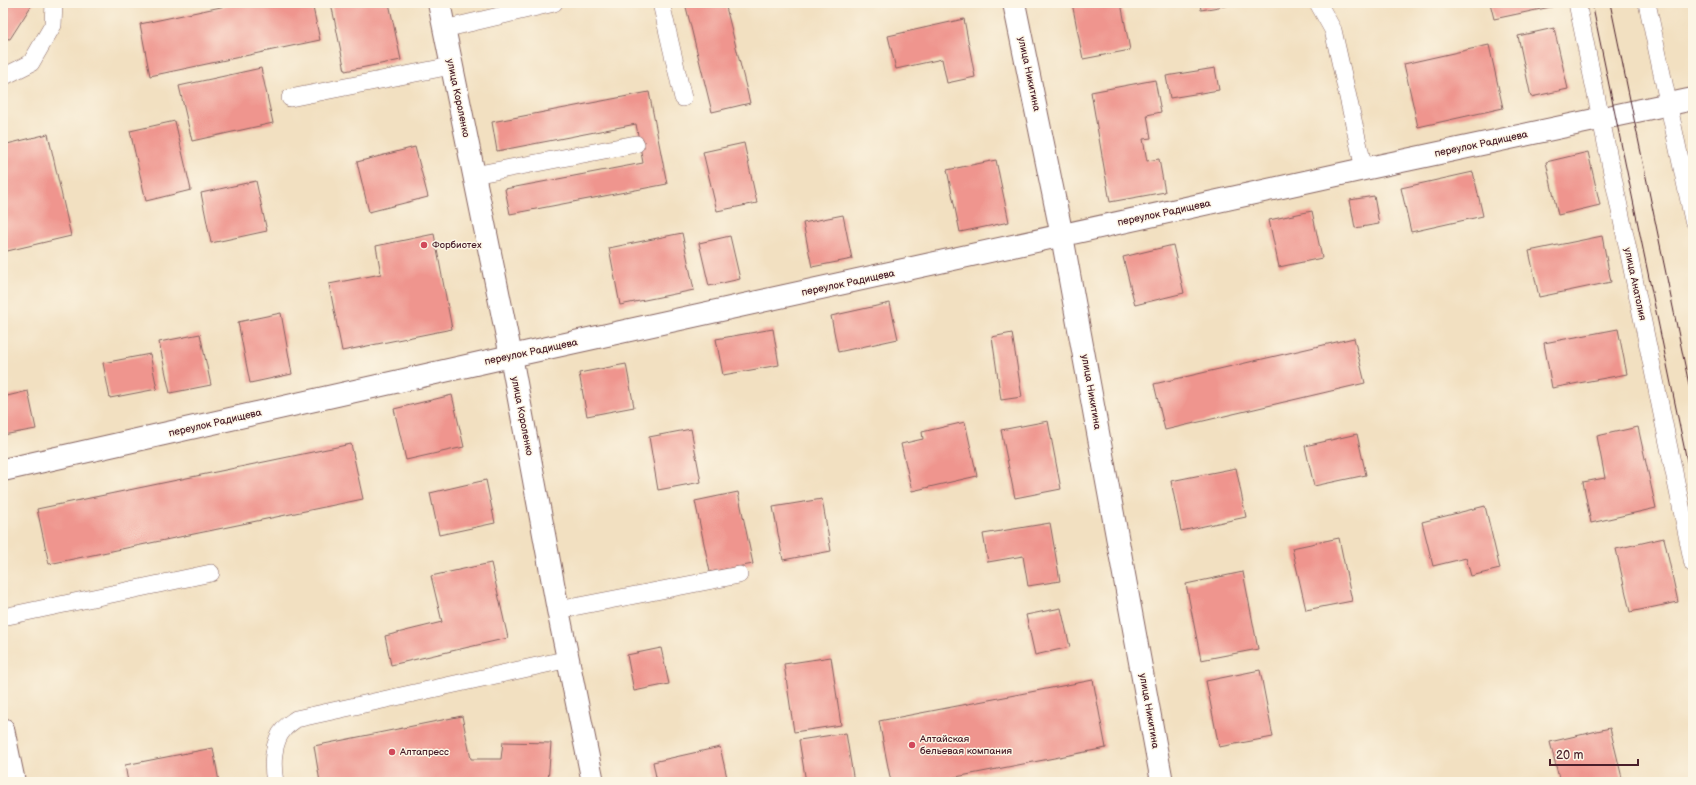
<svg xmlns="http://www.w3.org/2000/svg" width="1696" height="785" font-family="'Balsamiq Sans',sans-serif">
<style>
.building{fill:#ef958e}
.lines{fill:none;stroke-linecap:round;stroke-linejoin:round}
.lane-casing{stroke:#856360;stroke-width:18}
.street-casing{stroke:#856360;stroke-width:24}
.secondary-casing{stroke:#856360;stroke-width:24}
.lane{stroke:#fff;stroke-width:17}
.street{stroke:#fff;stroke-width:22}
.secondary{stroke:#fff;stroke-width:22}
.tram{stroke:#4a1f2b;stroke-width:1}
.poi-dot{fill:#d1495b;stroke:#fcf5e5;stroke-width:1.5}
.labels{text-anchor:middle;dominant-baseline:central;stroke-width:3;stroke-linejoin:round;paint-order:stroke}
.street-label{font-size:10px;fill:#4a1f2b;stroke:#fcf5e5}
.poi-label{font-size:10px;fill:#4a1f2b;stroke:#fcf5e5;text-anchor:start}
</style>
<rect width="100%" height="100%" fill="#fcf5e5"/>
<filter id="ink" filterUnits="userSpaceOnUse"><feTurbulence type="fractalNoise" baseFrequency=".025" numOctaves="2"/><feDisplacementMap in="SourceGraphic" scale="8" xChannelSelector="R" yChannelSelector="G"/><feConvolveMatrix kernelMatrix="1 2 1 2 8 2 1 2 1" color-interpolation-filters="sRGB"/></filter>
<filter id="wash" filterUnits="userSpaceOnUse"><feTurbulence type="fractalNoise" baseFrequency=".012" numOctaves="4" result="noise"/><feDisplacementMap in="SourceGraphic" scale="16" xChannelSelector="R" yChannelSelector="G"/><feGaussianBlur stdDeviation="0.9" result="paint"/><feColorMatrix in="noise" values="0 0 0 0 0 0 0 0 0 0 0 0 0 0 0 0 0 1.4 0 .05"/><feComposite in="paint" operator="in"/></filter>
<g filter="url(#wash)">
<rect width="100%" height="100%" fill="#f2e0c1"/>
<g id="blocks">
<!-- building -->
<g class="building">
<path d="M 3,3 L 33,3 L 10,39 L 3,38 Z"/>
<path d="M 240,3 L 312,3 L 320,40 L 150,76 L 140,24 Z"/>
<path d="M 331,3 L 389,3 L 401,60 L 345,71 Z"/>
<path d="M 685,3 L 725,3 L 750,103 L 712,112 Z"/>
<path d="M 1072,3 L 1121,3 L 1130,50 L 1083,59 Z"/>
<path d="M 1200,3 L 1236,3 L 1236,4 L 1201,10 Z"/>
<path d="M 1490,3 L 1554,3 L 1555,6 L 1494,19 Z"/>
<path d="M 964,19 L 975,77 L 947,83 L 942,59 L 896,69 L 888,36 Z"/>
<path d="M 1554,28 L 1568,89 L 1531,97 L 1518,36 Z"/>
<path d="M 1489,45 L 1503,108 L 1418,127 L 1404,64 Z"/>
<path d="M 261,68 L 273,123 L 192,141 L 179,86 Z"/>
<path d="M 1215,68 L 1219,90 L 1170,98 L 1166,76 Z"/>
<path d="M 1155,80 L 1161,112 L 1147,115 L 1151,138 L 1143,139 L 1147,161 L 1159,159 L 1165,192 L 1110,202 L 1091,92 Z"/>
<path d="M 649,92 L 667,184 L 510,214 L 505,189 L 643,163 L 636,124 L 497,151 L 492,122 Z"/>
<path d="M 175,121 L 191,190 L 146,201 L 130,131 Z"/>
<path d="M 48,134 L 71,236 L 3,252 L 3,145 Z"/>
<path d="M 744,143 L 757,203 L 717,211 L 703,152 Z"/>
<path d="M 415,147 L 428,197 L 369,212 L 357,162 Z"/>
<path d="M 1588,152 L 1600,205 L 1558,215 L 1546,162 Z"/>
<path d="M 996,160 L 1009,222 L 960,232 L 947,170 Z"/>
<path d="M 1473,172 L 1483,216 L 1411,232 L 1401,188 Z"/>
<path d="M 256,181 L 267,231 L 211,243 L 201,193 Z"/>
<path d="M 1374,196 L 1379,224 L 1355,228 L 1350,200 Z"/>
<path d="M 1312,211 L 1322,258 L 1279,267 L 1269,220 Z"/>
<path d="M 843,215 L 852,259 L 812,267 L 803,223 Z"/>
<path d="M 682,233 L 694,290 L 620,305 L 609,248 Z"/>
<path d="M 434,234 L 452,329 L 342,351 L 329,284 L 381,274 L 376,246 Z"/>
<path d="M 730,236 L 740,279 L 709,286 L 699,243 Z"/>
<path d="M 1602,236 L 1611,282 L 1539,297 L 1529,251 Z"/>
<path d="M 1173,245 L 1184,293 L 1135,305 L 1123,257 Z"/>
<path d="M 890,303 L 898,339 L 838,352 L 831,316 Z"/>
<path d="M 281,313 L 292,374 L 250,383 L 238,322 Z"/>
<path d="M 773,329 L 779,365 L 723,375 L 716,339 Z"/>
<path d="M 1618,329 L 1627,374 L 1552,388 L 1544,343 Z"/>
<path d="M 1012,333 L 1022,397 L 1001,400 L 992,337 Z"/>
<path d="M 200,334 L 211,385 L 170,393 L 159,342 Z"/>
<path d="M 1354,338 L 1365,383 L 1165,430 L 1154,384 Z"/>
<path d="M 150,354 L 157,389 L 110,398 L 103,363 Z"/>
<path d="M 626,364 L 634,407 L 587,416 L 579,373 Z"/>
<path d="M 28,391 L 36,429 L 3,435 L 3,397 Z"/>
<path d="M 452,395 L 464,447 L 406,460 L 394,409 Z"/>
<path d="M 1048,421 L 1061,489 L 1015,498 L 1001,430 Z"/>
<path d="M 965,422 L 977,476 L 912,491 L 901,444 L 923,439 L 922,432 Z"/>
<path d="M 1638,427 L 1656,508 L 1591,523 L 1583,482 L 1605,478 L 1597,436 Z"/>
<path d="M 691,429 L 701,482 L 658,490 L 649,437 Z"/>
<path d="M 1357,434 L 1366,475 L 1314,486 L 1305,446 Z"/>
<path d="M 351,444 L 363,499 L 49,564 L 37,509 Z"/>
<path d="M 1236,468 L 1246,517 L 1181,531 L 1171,481 Z"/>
<path d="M 486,480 L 495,523 L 439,535 L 430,493 Z"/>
<path d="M 738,492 L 753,564 L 710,572 L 695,501 Z"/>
<path d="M 822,499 L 831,551 L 783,560 L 773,507 Z"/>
<path d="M 1485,506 L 1500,569 L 1471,576 L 1466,558 L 1433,566 L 1422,522 Z"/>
<path d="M 1050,523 L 1060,581 L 1028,586 L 1023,556 L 988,562 L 983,534 Z"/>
<path d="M 1339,538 L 1352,601 L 1306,610 L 1292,548 Z"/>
<path d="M 1664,538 L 1678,602 L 1630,612 L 1616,549 Z"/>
<path d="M 491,563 L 508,638 L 391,665 L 385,636 L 442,622 L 431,576 Z"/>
<path d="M 1243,572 L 1258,649 L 1201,660 L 1186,584 Z"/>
<path d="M 1061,608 L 1070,647 L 1035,655 L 1026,615 Z"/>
<path d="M 661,648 L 669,684 L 634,691 L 627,655 Z"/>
<path d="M 831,657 L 841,725 L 794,732 L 784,664 Z"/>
<path d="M 1260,670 L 1273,737 L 1219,747 L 1206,681 Z"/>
<path d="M 1093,680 L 1106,748 L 930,782 L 891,782 L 879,721 Z"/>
<path d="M 462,716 L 471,759 L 501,759 L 503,742 L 551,743 L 548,782 L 320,782 L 314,746 Z"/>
<path d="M 1610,728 L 1623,782 L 1560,782 L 1550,742 Z"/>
<path d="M 846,733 L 854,782 L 806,782 L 799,740 Z"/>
<path d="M 720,747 L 728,782 L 657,782 L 653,762 Z"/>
<path d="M 213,748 L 219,782 L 128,782 L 125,765 Z"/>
</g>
</g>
</g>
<g filter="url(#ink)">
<use href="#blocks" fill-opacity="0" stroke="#856360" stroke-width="1"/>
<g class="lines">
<!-- lane casing -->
<g class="lane-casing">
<g id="lane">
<path d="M 661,3 L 683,98"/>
<path d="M 1318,3 L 1333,30 L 1364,169"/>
<path d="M 1577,3 L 1693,564"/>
<path d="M 1647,3 L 1693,220"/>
<path d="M 444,29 L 554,3"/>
<path d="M 3,77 L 31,63 L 53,25 L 54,3"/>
<path d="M 290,98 L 451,66"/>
<path d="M 474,175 L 636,144"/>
<path d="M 558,610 L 739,575"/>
<path d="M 3,617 L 211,573"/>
<path d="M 275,782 C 272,766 272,742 284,729 C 287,725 292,722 296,719 L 569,659"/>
</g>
</g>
<!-- street casing -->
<g class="street-casing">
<g id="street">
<path d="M 439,3 L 511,356 L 558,610 L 593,782"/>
<path d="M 1014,3 L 1062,236 L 1162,782"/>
<path d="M 3,470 L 511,356 L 1364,169 L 1693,99"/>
</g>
</g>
<!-- secondary casing -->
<g class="secondary-casing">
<path id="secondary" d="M 3,729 L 14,782"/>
</g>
<!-- lane -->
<use href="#lane" class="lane"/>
<!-- street -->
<use href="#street" class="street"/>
<!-- secondary -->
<use href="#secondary" class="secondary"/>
<!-- tram -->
<g class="tram">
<path d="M 1592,3 L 1693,490"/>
<path d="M 1610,3 L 1693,404"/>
</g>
</g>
</g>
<!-- markers -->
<g class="poi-dot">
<circle cx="424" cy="245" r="4"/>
<circle cx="912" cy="745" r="4"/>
<circle cx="392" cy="752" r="4"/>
</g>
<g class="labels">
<!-- street labels -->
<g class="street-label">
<text transform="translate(1029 74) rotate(78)">улица Никитина</text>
<text transform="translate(458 98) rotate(78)">улица Короленко</text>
<text transform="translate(1481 144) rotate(-12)">переулок Радищева</text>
<text transform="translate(1164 213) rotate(-12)">переулок Радищева</text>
<text transform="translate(848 283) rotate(-12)">переулок Радищева</text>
<text transform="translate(1635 284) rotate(78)">улица Анатолия</text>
<text transform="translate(531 352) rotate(-12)">переулок Радищева</text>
<text transform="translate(1091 392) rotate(80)">улица Никитина</text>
<text transform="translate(522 416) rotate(79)">улица Короленко</text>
<text transform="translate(215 423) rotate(-13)">переулок Радищева</text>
<text transform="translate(1149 711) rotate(80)">улица Никитина</text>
</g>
<!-- poi labels -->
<g class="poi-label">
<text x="432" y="245">Форбиотех</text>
<text x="920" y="739">Алтайская<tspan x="920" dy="12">бельевая компания</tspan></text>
<text x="400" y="752">Алтапресс</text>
</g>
</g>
<!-- margin -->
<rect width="1696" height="785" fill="none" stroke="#fcf5e5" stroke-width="16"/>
<!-- scale -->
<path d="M1550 759v6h88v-6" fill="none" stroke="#4a1f2b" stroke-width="2"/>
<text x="1556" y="759" font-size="12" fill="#4a1f2b" stroke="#fcf5e5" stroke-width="3" paint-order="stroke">20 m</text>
</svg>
